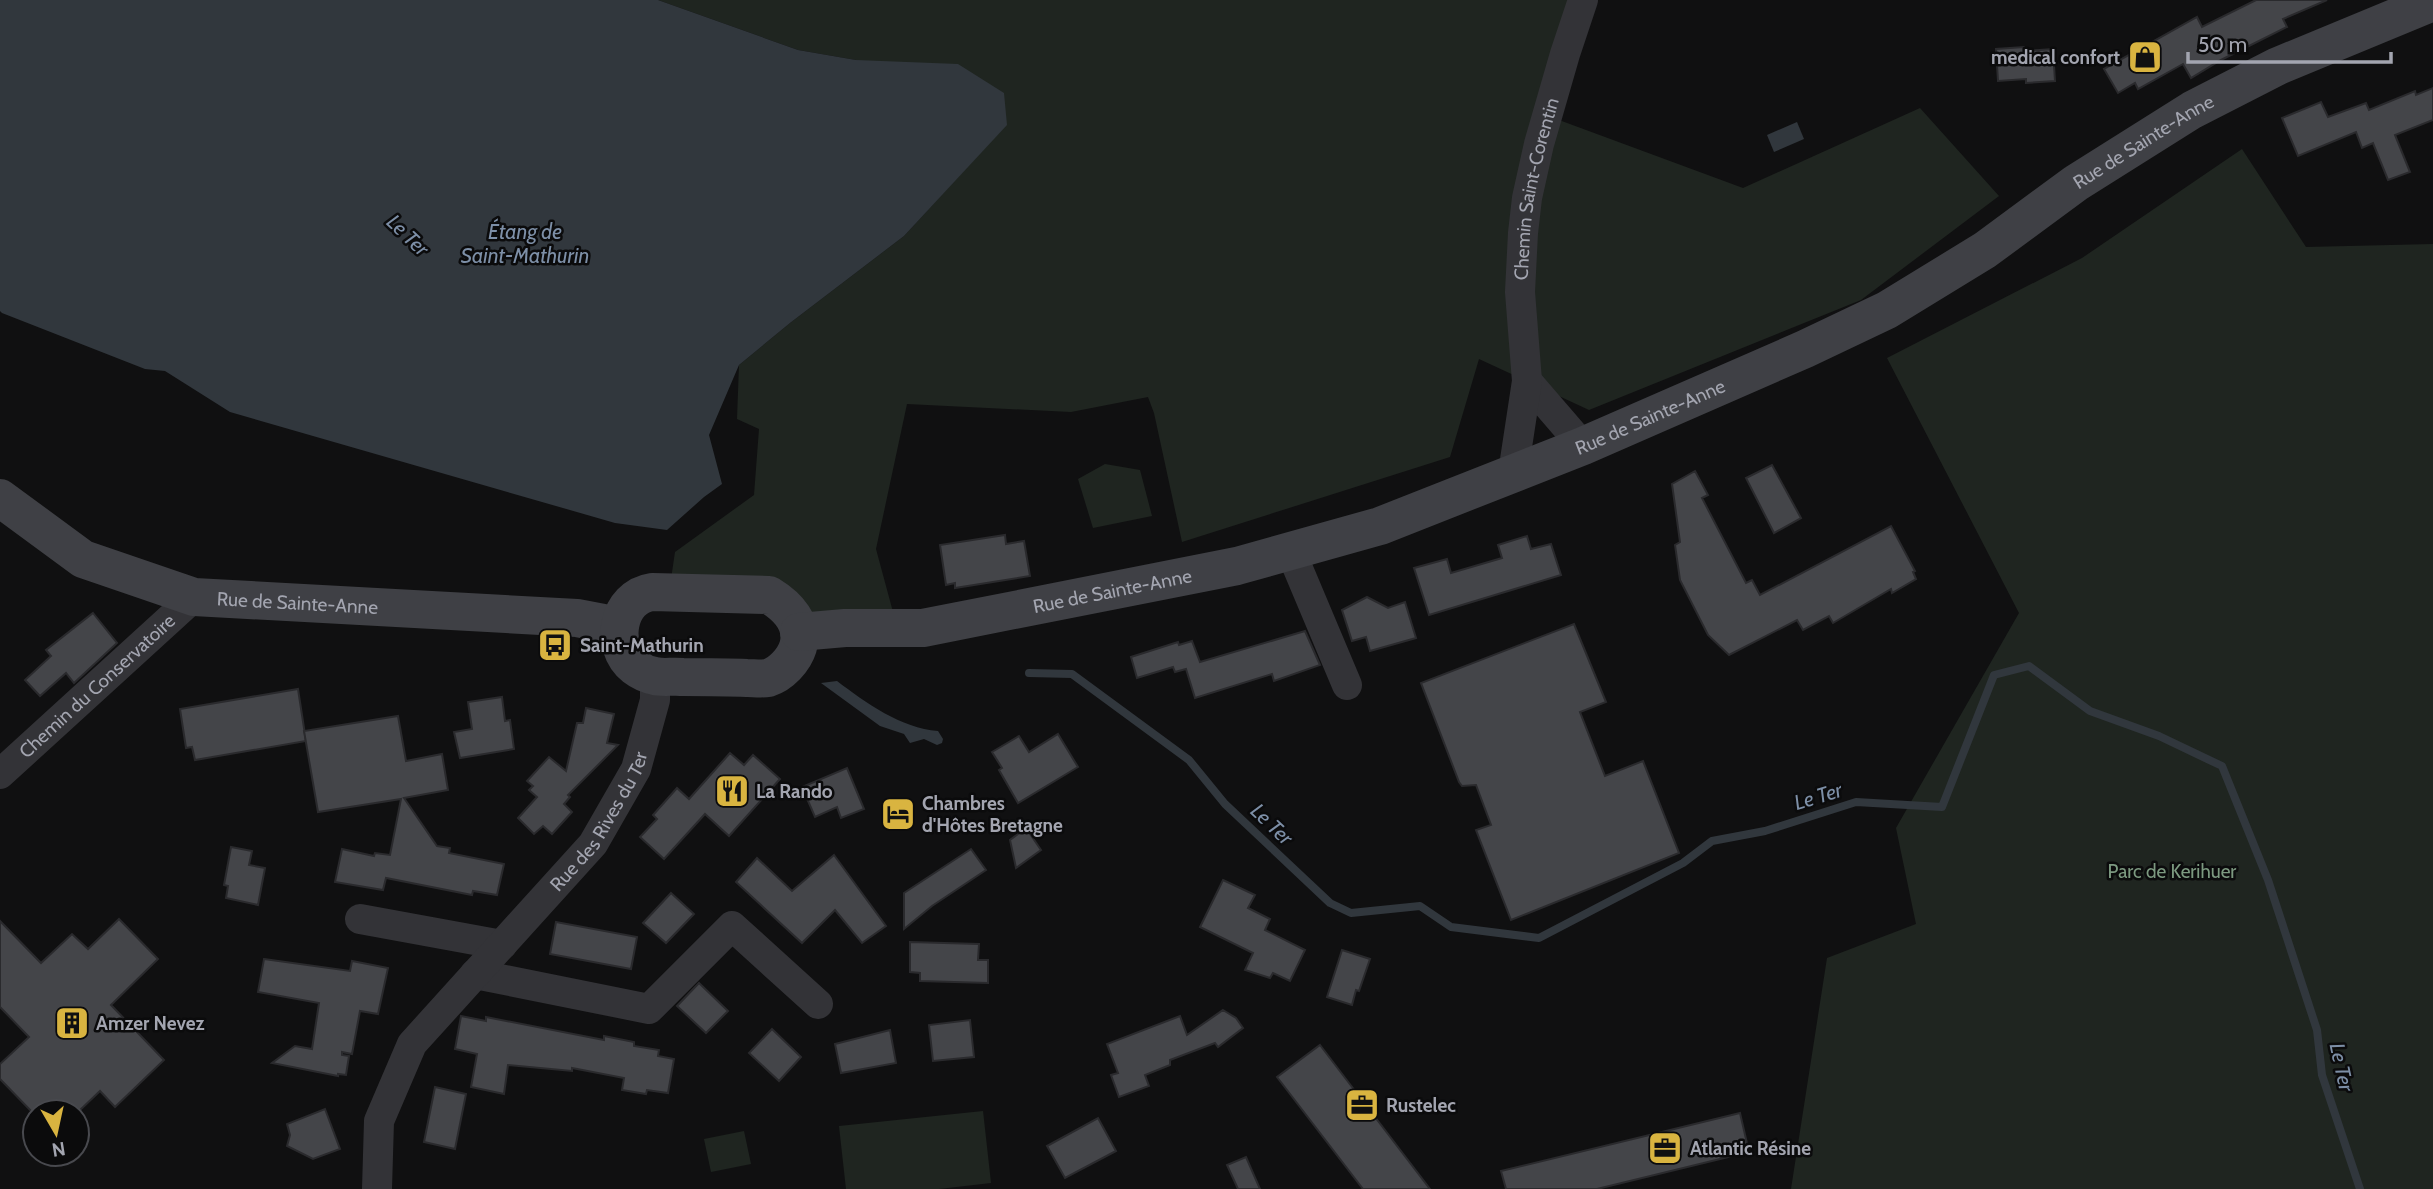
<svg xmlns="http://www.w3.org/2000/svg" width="2433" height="1189" font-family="Cabin,sans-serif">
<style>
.green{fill:#1f2520}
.water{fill:#31373d}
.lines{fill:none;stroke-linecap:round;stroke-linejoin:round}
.stream{stroke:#31373d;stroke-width:8}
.building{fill:#444549;stroke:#2a2a2d;stroke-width:2}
.street{stroke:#333337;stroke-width:30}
.secondary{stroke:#3f4045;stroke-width:38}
.labels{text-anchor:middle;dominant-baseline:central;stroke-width:5;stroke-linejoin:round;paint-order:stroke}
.poi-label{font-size:19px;font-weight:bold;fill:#a3a5b0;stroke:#0b0b0c;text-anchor:start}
.street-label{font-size:19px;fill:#a3a5b0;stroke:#0b0b0c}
.park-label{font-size:19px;fill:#7c9980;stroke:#0b0b0c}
.water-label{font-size:21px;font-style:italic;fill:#7d8fa7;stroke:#0b0b0c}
</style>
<rect width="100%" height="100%" fill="#101011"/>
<!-- green -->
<g class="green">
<path d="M 658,0 L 1586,0 L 1559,120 L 1743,188 L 1920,108 L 1999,196 L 1861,300 L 1589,410 L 1479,359 L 1450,457 L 1182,542 L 1154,413 L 1148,397 L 1071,412 L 907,404 L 876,549 L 893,612 L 805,619 L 774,577 L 671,579 L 675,552 L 754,495 L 759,429 L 737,419 L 739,365 L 790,323 L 904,236 L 1006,125 L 856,60 L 798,50 Z"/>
<path d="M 2242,149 L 2306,247 L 2433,244 L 2433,1189 L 1791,1189 L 1827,958 L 1916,924 L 1896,828 L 2019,613 L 1887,358 L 2082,258 Z"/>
<path d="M 1105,464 L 1140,470 L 1152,516 L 1093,528 L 1078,479 Z"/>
<path d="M 983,1111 L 991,1183 L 939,1189 L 846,1189 L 839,1126 Z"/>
<path d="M 744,1131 L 751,1164 L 711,1172 L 704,1139 Z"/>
</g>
<!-- water -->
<g class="water">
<path d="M 0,0 L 658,0 L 798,50 L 856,60 L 958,64 L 1004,93 L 1007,125 L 904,236 L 790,323 L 739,365 L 709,435 L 722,484 L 704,497 L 667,530 L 615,523 L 230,412 L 165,371 L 145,369 L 2,313 L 0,311 Z"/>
<path d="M 1797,122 L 1804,139 L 1774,152 L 1767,135 Z"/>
<path d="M 837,681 C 866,703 901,728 938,731 L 943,739 L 942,743 L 937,745 L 924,739 L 910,743 L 904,734 L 880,726 L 821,683 Z"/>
</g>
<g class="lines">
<!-- stream -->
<path class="stream" d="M 1029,673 L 1072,674 L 1189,760 L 1225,804 L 1330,903 L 1351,913 L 1420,906 L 1451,927 L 1539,938 L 1683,863 L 1712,841 L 1765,831 L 1856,802 L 1942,807 L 1994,675 L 2029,666 L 2090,711 L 2159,736 L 2222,766 L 2268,880 L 2317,1030 L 2322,1075 L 2360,1189"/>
</g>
<!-- building -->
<g class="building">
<path d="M 2256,0 L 2327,0 L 2283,19 L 2287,27 L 2221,60 L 2191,78 L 2183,64 L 2138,89 L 2135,83 L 2118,93 L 2104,69 L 2197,17 L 2202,27 Z"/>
<path d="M 2024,47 L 2025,51 L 2053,49 L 2055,81 L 2026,83 L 2026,79 L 1998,81 L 1996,49 Z"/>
<path d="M 2433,88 L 2433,120 L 2395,135 L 2410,172 L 2388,180 L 2373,143 L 2362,148 L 2356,132 L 2298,156 L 2282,118 L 2321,102 L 2328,117 L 2366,103 L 2369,110 L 2415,91 L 2416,95 Z"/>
<path d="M 1772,465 L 1801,518 L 1774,533 L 1746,478 Z"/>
<path d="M 1695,471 L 1708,495 L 1702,498 L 1746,583 L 1752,580 L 1760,595 L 1891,526 L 1915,571 L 1913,572 L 1916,579 L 1892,593 L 1891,589 L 1833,623 L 1829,616 L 1803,630 L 1797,620 L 1729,655 L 1708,635 L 1680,580 L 1675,545 L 1680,542 L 1672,484 Z"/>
<path d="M 1005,535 L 1006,544 L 1024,541 L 1030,576 L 955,588 L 955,583 L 946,585 L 940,545 Z"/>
<path d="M 1527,536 L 1531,549 L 1551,544 L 1561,575 L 1429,615 L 1414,568 L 1447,559 L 1451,573 L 1502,558 L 1498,545 Z"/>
<path d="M 1367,597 L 1388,608 L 1405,602 L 1416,638 L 1370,651 L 1366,637 L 1352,641 L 1342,610 Z"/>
<path d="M 93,613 L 117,643 L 74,683 L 66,673 L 40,696 L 25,680 L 51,656 L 46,650 Z"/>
<path d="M 1574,624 L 1606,702 L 1580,712 L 1605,776 L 1643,761 L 1679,853 L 1511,920 L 1476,830 L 1491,825 L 1476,785 L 1462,786 L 1459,782 L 1421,683 Z"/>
<path d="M 1305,631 L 1320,665 L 1274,681 L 1272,674 L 1195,698 L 1186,669 L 1175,672 L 1173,667 L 1137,678 L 1131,657 L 1178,642 L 1179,645 L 1192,641 L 1200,662 Z"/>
<path d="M 298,689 L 306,741 L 195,760 L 192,747 L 186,748 L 180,709 Z"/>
<path d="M 502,697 L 505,721 L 510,720 L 514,749 L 460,758 L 454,732 L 472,729 L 468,702 Z"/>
<path d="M 586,708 L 614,714 L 607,743 L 618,745 L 568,795 L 570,797 L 564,804 L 572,812 L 552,834 L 543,826 L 534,834 L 518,818 L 537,797 L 529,790 L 533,786 L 527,781 L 549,757 L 566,771 L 577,723 L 583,723 Z"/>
<path d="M 398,716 L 406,761 L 442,754 L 448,790 L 404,798 L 437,846 L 450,848 L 449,853 L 504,864 L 497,895 L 473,891 L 472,895 L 386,878 L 383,890 L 335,882 L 342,849 L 374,856 L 375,853 L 390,855 L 401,799 L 318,812 L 304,731 Z"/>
<path d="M 1058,734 L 1078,767 L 1018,803 L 999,770 L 1002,768 L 992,752 L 1019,736 L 1029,752 Z"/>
<path d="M 730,753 L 744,765 L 753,755 L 780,779 L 729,836 L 705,814 L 664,859 L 640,837 L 657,819 L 653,815 L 677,788 L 689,799 Z"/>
<path d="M 847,768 L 864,809 L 841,818 L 837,807 L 815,817 L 802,787 Z"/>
<path d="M 1026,828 L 1041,850 L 1016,868 L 1010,840 Z"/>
<path d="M 231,847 L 252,851 L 249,865 L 265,868 L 258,905 L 226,898 L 228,886 L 224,885 Z"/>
<path d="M 971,849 L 986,870 L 932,906 L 904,929 L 904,893 Z"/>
<path d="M 834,855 L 886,926 L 862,943 L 835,910 L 802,943 L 736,882 L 757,858 L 792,891 Z"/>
<path d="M 1223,880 L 1255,895 L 1248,908 L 1270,919 L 1265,930 L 1305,950 L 1290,981 L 1273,973 L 1270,978 L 1245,970 L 1253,953 L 1200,927 Z"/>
<path d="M 671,893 L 694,914 L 666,943 L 643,923 Z"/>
<path d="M 119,919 L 158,959 L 111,1005 L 164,1060 L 115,1107 L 100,1091 L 78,1112 L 32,1112 L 0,1079 L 0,1064 L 29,1037 L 0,1007 L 0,921 L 41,963 L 72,934 L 88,949 Z"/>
<path d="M 556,922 L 637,937 L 631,969 L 550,954 Z"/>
<path d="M 910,942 L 979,944 L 978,960 L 988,960 L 988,983 L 920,981 L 920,973 L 910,972 Z"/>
<path d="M 1342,950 L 1370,959 L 1359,991 L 1356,990 L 1352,1005 L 1327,997 Z"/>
<path d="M 264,959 L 350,971 L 352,961 L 388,968 L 378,1014 L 360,1011 L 352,1054 L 342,1052 L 342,1055 L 349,1056 L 346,1075 L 338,1074 L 338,1076 L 272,1063 L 295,1046 L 312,1049 L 319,1003 L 258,992 Z"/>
<path d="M 699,983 L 728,1011 L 706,1033 L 677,1006 Z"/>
<path d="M 1223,1010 L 1236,1018 L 1243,1028 L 1218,1047 L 1215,1043 L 1170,1060 L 1170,1065 L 1145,1075 L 1149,1086 L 1119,1097 L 1111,1075 L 1118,1073 L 1107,1044 L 1180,1016 L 1187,1035 Z"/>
<path d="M 461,1016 L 486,1021 L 486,1017 L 604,1040 L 604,1036 L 634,1042 L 634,1046 L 659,1050 L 658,1056 L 674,1059 L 668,1093 L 647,1090 L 646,1094 L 622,1090 L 624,1078 L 572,1068 L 572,1071 L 508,1065 L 504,1094 L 471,1087 L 477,1054 L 455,1049 Z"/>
<path d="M 970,1020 L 974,1057 L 933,1061 L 929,1025 Z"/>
<path d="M 772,1029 L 801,1057 L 779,1081 L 749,1053 Z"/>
<path d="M 890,1030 L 896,1063 L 841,1073 L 835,1044 Z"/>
<path d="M 1320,1045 L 1349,1083 L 1430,1189 L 1363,1189 L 1277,1077 Z"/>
<path d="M 435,1087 L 466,1094 L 455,1149 L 424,1142 Z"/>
<path d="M 325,1109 L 340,1149 L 313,1159 L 287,1146 L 290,1135 L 287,1124 Z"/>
<path d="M 1740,1113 L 1749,1152 L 1597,1189 L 1506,1189 L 1501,1171 Z"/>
<path d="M 1098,1118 L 1116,1151 L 1065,1178 L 1047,1146 Z"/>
<path d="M 1246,1157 L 1260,1189 L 1238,1189 L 1227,1165 Z"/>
</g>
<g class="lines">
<!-- street -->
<g class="street">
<path d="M 1527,381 L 1583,446"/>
<path id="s1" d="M 1513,473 L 1527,381 L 1520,292 L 1523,233 L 1527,198 L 1539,144 L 1565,54 L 1583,0"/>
<path d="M 1291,552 L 1347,685"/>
<path id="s2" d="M 0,774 L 194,597"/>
<path d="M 360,919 L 502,945"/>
<path d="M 475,974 L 649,1009 L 732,926 L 818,1004"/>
<path id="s3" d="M 377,1189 L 379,1121 L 412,1044 L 593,844 L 636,769 L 655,700 L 655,676"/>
</g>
<!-- secondary -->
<g class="secondary">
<path id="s4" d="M 0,498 L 83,559 L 194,597 L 577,618 L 619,626"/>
<path d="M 652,592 L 769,595 C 787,606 805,624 798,647 C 794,660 781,674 768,678 C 762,679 753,678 747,678 C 725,677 704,677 682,677 C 673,676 663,678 655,676 C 649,675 640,671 635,667 C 608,645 618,597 652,592 Z"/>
<path id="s5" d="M 799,632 L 845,628 L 923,628 L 1237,566 L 1380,526 L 1583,446 L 1805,349 L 1887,310 L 1985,250 L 2076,183 L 2192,110 L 2278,66 L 2433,2"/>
</g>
</g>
<!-- icons -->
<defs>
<g id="shop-square" transform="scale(1.75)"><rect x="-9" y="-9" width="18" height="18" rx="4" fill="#d9b440" stroke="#0b0b0c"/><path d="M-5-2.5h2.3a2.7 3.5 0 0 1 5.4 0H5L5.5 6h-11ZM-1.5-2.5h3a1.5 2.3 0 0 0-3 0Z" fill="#111"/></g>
<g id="bus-square" transform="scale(1.75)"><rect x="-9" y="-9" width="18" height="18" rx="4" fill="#d9b440" stroke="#0b0b0c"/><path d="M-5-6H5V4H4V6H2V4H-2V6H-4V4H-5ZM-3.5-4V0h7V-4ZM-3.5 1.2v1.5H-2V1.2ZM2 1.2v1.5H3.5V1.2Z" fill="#111"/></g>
<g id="restaurant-square" transform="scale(1.75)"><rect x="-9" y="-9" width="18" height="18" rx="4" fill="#d9b440" stroke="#0b0b0c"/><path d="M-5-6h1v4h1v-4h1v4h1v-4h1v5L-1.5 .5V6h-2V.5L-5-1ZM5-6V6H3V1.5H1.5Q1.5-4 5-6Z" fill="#111"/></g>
<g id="hotel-square" transform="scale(1.75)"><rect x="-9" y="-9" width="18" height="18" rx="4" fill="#d9b440" stroke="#0b0b0c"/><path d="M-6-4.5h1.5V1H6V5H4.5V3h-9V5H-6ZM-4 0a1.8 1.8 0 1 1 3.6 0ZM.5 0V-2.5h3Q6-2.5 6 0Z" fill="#111"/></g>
<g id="building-square" transform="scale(1.75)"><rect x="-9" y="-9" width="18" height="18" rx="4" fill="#d9b440" stroke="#0b0b0c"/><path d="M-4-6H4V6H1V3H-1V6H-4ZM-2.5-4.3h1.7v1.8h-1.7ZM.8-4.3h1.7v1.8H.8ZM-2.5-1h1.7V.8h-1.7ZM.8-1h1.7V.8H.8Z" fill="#111"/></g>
<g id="office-square" transform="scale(1.75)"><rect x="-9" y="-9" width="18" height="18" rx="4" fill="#d9b440" stroke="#0b0b0c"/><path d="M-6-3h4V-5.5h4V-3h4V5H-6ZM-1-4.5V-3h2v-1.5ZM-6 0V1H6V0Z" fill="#111"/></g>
</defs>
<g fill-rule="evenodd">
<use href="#shop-square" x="2145" y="57"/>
<use href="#bus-square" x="555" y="645"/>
<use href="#restaurant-square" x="732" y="791"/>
<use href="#hotel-square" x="898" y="814"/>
<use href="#building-square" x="72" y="1023"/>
<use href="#office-square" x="1362" y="1105"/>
<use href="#office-square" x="1665" y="1148"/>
</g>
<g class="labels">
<!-- poi labels -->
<g class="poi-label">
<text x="2120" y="57" text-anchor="end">medical confort</text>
<text x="580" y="645">Saint-Mathurin</text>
<text x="756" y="791">La Rando</text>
<text x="922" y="803">Chambres<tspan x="922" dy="22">d'Hôtes Bretagne</tspan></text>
<text x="96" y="1023">Amzer Nevez</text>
<text x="1386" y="1105">Rustelec</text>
<text x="1690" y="1148">Atlantic Résine</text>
</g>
<!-- street labels -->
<g class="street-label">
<text stroke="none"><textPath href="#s5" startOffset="1451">Rue de Sainte-Anne</textPath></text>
<text stroke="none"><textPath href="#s1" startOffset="287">Chemin Saint-Corentin</textPath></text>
<text stroke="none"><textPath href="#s5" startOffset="884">Rue de Sainte-Anne</textPath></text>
<text stroke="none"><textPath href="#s5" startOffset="317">Rue de Sainte-Anne</textPath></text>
<text stroke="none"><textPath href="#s4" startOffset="324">Rue de Sainte-Anne</textPath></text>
<text stroke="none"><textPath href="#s2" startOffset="131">Chemin du Conservatoire</textPath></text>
<text stroke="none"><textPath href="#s3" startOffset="444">Rue des Rives du Ter</textPath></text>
</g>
<!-- park labels -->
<g class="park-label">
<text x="2172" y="871">Parc de Kerihuer</text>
</g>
<!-- water labels -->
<g class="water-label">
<text x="525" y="231">Étang de<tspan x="525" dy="24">Saint-Mathurin</tspan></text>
<text transform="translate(408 235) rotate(44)">Le Ter</text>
<text transform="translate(1818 796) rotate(-17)">Le Ter</text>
<text transform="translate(1272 824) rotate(44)">Le Ter</text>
<text transform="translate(2342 1067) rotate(78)">Le Ter</text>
</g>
</g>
<!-- north arrow -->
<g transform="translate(56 1133) rotate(171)"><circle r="33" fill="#0b0b0c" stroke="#48494e" stroke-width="2"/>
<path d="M0-5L12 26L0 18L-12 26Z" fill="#d9b440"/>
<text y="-10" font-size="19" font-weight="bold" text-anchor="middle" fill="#a3a5b0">N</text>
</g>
<!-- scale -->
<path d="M2188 52v10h203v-10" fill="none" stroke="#a3a5b0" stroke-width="3.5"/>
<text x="2198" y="52" font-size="21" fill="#a3a5b0" stroke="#0b0b0c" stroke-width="5" paint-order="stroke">50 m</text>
</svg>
